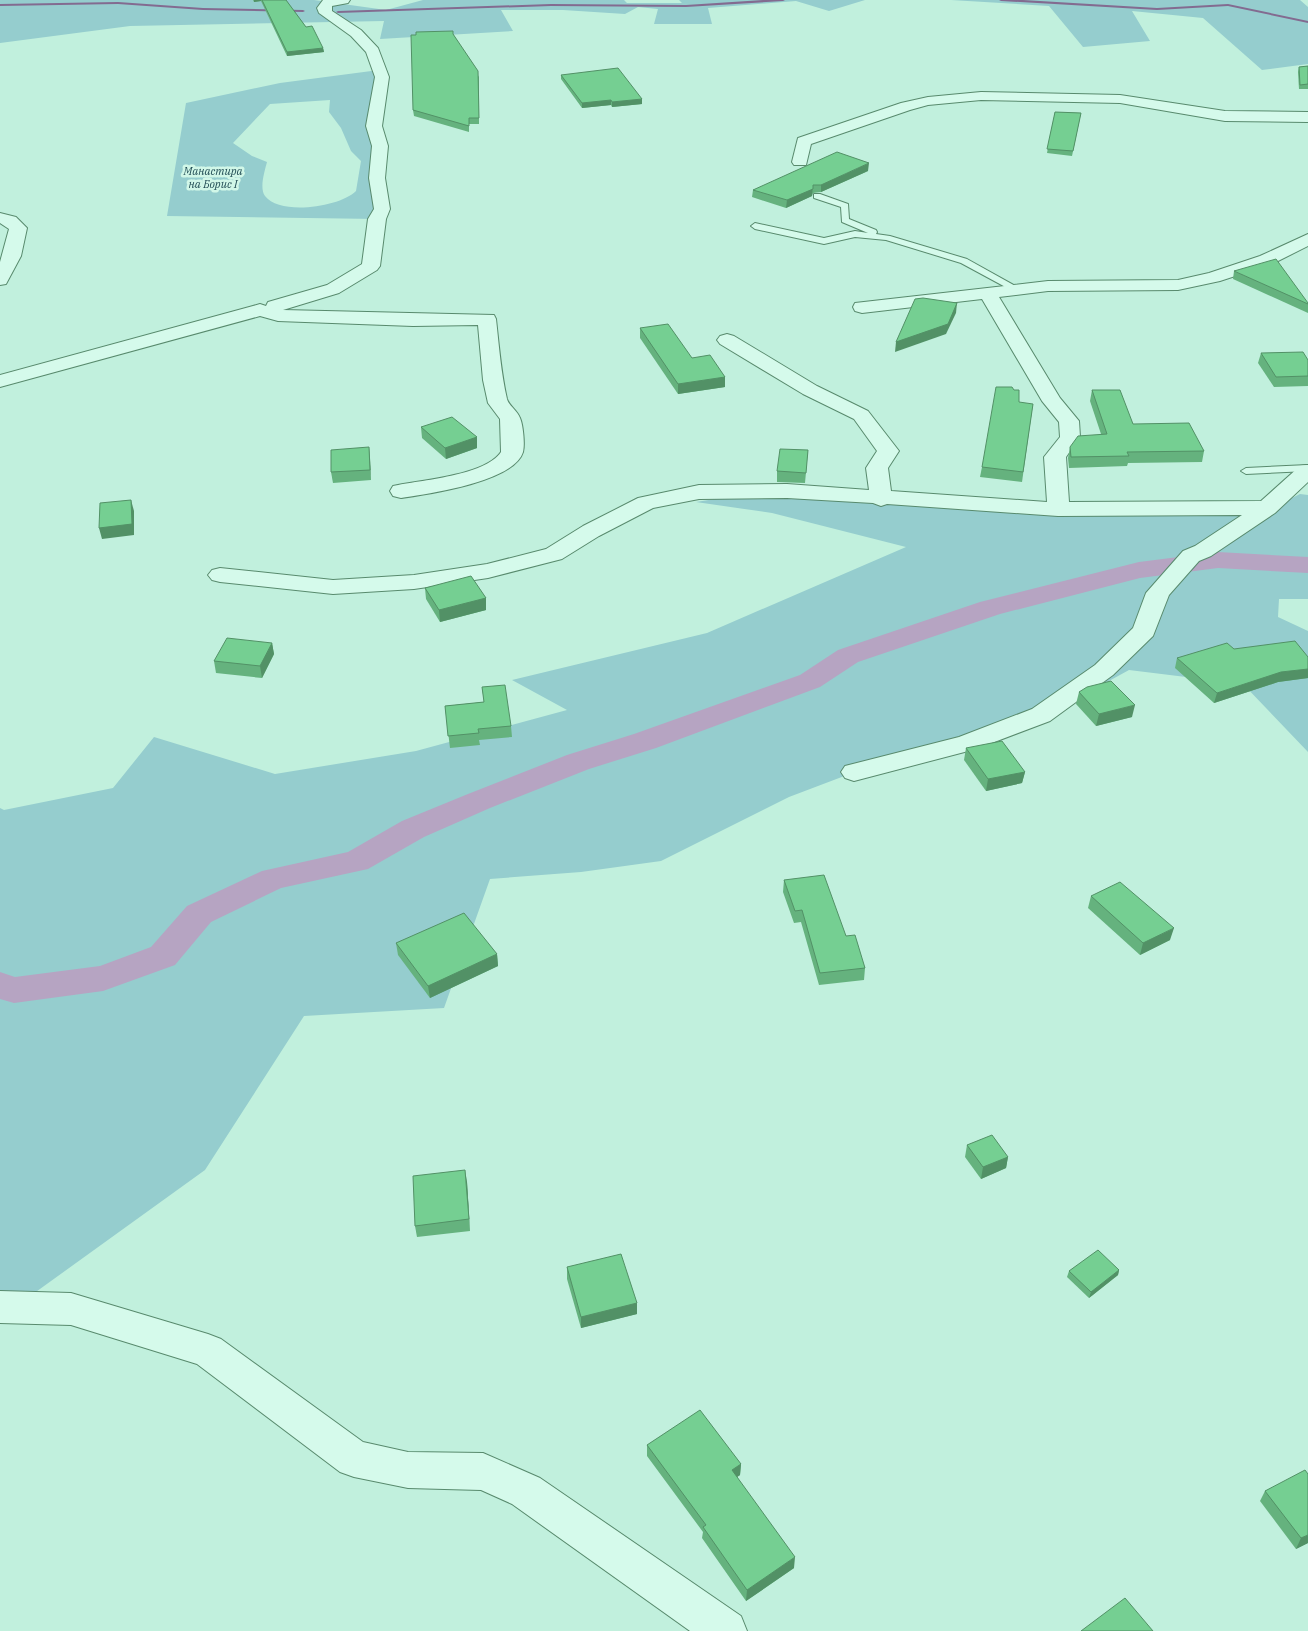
<svg xmlns="http://www.w3.org/2000/svg" width="1308" height="1631" font-family="'IBM Plex Serif',serif">
<style>
.green{fill:#95cdce;fill-rule:evenodd}
.lines{fill:none;stroke-linecap:round;stroke-linejoin:round}
.stream{fill:#836b90;fill-rule:evenodd}
.canal{fill:#b6a4c2;fill-rule:evenodd}
.lane-casing{stroke:#588a6d;stroke-width:2}
.street-casing{stroke:#588a6d;stroke-width:2}
.lane{fill:#d5faeb;fill-rule:evenodd}
.street{fill:#d5faeb;fill-rule:evenodd}
.wall{fill:#65b27e}
.shaded-wall{fill:#529166}
.building{fill:#75cf92;stroke:#529166}
.labels{text-anchor:middle;dominant-baseline:central;stroke-width:5;stroke-linejoin:round;paint-order:stroke}
.far-park-label{font-size:11px;font-style:italic;fill:#234e56;stroke:#d1f7e8}
</style>
<rect width="100%" height="100%" fill="#c1f0dd"/>
<!-- green -->
<g class="green">
<path d="M 0,0 L 314,0 L 386,10 L 423,0 L 624,0 L 627,3 L 682,3 L 679,0 L 865,0 L 829,11 L 796,1 L 708,8 L 712,24 L 654,24 L 658,9 L 638,7 L 625,14 L 563,10 L 501,10 L 513,31 L 380,39 L 384,21 L 130,26 L 0,43 Z"/>
<path d="M 951,0 L 1300,0 L 1308,7 L 1308,64 L 1262,70 L 1203,18 L 1132,11 L 1150,41 L 1083,47 L 1049,6 Z"/>
<path d="M 379,70 L 377,219 L 167,216 L 186,103 L 280,83 ZM 330,100 L 329,112 L 341,128 L 351,151 L 361,161 L 356,191 C 340,207 280,216 265,196 C 259,188 265,170 267,162 L 252,156 L 233,143 L 270,104 Z"/>
<path d="M 759,492 L 1262,513 L 1300,494 L 1308,495 L 1308,599 L 1279,599 L 1278,617 L 1308,631 L 1308,752 L 1243,684 L 1129,670 L 1038,720 L 905,753 L 789,797 L 661,861 L 581,872 L 490,879 L 444,1008 L 304,1016 L 205,1170 L 33,1294 L 0,1292 L 0,808 L 4,810 L 113,788 L 154,737 L 275,774 L 416,751 L 567,710 L 512,680 L 707,633 L 906,547 L 772,513 L 696,502 Z"/>
</g>
<g class="lines">
<!-- stream -->
<g class="stream">
<path d="M 763,0 L 785,0 L 783,1 L 686,7 L 551,6 L 338,13 L 336,12 L 338,11 L 551,4 L 686,5 Z"/>
<path d="M 999,0 L 1023,0 L 1157,8 L 1228,4 L 1308,21 L 1308,23 L 1228,6 L 1157,10 L 1001,1 Z"/>
<path d="M 118,2 L 203,8 L 303,10 L 305,11 L 303,12 L 203,10 L 118,4 L 0,6 L 0,4 Z"/>
</g>
<!-- canal -->
<path class="canal" d="M 1218,552 L 1308,557 L 1308,573 L 1218,568 L 1140,578 L 1000,614 L 858,662 L 820,687 L 656,748 L 589,769 L 490,808 L 424,837 L 368,869 L 281,888 L 211,922 L 175,965 L 103,991 L 14,1003 L 0,999 L 0,972 L 15,977 L 100,966 L 151,947 L 187,906 L 262,871 L 348,852 L 402,821 L 468,794 L 567,755 L 634,734 L 800,675 L 838,650 L 980,602 L 1139,562 Z"/>
<!-- lane casing -->
<g class="lane-casing">
<g id="lane">
<path d="M 814,194 L 820,194 L 848,204 L 849,219 L 876,230 L 877,232 L 876,234 L 890,236 L 967,259 L 1019,288 L 1014,291 L 1011,290 L 961,263 L 886,240 L 855,237 L 824,244 L 755,229 L 751,226 L 755,223 L 824,238 L 855,231 L 868,233 L 842,222 L 841,207 L 814,198 Z"/>
<path d="M 1308,465 L 1308,471 L 1246,474 L 1241,471 L 1246,468 Z"/>
</g>
</g>
<!-- street casing -->
<g class="street-casing">
<g id="street">
<path d="M 323,0 L 350,0 L 348,3 L 332,6 L 332,11 L 361,30 L 378,48 L 389,77 L 382,126 L 388,146 L 385,178 L 390,209 L 386,219 L 380,266 L 377,270 L 339,293 L 283,310 L 494,315 L 496,319 C 499,346 501,373 507,399 C 509,406 517,410 520,418 C 523,425 525,444 523,452 C 514,482 428,494 401,498 L 393,496 L 390,491 L 393,486 C 420,480 485,476 501,452 L 500,419 L 488,403 L 483,380 L 478,325 L 413,326 L 278,321 L 260,316 L 0,387 L 0,375 L 253,306 L 260,304 L 266,306 L 268,302 L 327,285 L 362,264 L 368,219 L 374,209 L 369,178 L 372,146 L 366,126 L 375,77 L 366,52 L 351,36 L 319,13 L 317,8 Z"/>
<path d="M 981,92 L 1120,95 L 1225,111 L 1308,112 L 1308,122 L 1225,121 L 1120,103 L 981,100 L 928,105 L 910,110 L 811,144 L 806,165 L 794,165 L 792,162 L 798,138 L 901,103 L 928,97 Z"/>
<path d="M 0,213 L 16,217 L 27,228 L 21,256 L 6,284 L 0,285 L 0,262 L 9,229 L 0,223 Z"/>
<path d="M 1308,234 L 1308,246 L 1272,264 L 1220,281 L 1178,290 L 1048,291 L 999,297 L 1060,398 L 1079,421 L 1080,437 L 1066,457 L 1069,502 L 1261,501 L 1300,466 L 1308,465 L 1308,482 L 1275,513 L 1211,556 L 1199,561 L 1169,595 L 1153,636 L 1113,675 L 1050,721 L 976,749 L 854,781 L 845,778 L 841,772 L 845,766 L 959,737 L 1032,709 L 1095,665 L 1133,628 L 1146,593 L 1183,551 L 1195,546 L 1242,515 L 1058,516 L 887,504 L 881,506 L 873,503 L 787,498 L 699,499 L 653,508 L 599,536 L 562,559 L 488,578 L 414,589 L 333,594 L 220,582 L 212,580 L 208,575 L 212,570 L 220,568 L 333,580 L 414,575 L 487,564 L 546,549 L 583,526 L 638,498 L 699,485 L 787,484 L 869,490 L 866,468 L 877,451 L 854,419 L 803,394 L 720,344 L 717,340 L 720,336 L 727,334 L 734,336 L 817,386 L 868,411 L 899,451 L 888,468 L 891,491 L 1047,502 L 1044,457 L 1060,437 L 1059,422 L 1042,401 L 982,299 L 862,313 L 855,311 L 853,307 L 855,303 L 1048,281 L 1178,280 L 1209,273 L 1260,256 Z"/>
<path d="M 0,1291 L 71,1293 L 208,1334 L 221,1339 L 363,1442 L 408,1452 L 483,1453 L 540,1478 L 741,1616 L 747,1631 L 690,1631 L 512,1504 L 481,1490 L 408,1488 L 354,1477 L 340,1472 L 197,1364 L 71,1325 L 0,1323 Z"/>
</g>
</g>
<!-- lane -->
<use href="#lane" class="lane"/>
<!-- street -->
<use href="#street" class="street"/>
</g>
<!-- wall -->
<g class="wall">
<path d="M 253,0 L 286,0 L 306,27 L 323,48 L 324,52 L 287,56 L 261,1 L 254,2 Z"/>
<path d="M 453,34 L 479,77 L 479,124 L 469,124 L 469,132 L 414,116 L 413,110 Z"/>
<path d="M 1308,66 L 1308,89 L 1299,89 L 1298,72 L 1299,67 Z"/>
<path d="M 561,75 L 642,99 L 642,104 L 612,107 L 611,105 L 582,108 L 561,79 Z"/>
<path d="M 1055,112 L 1081,113 L 1072,156 L 1047,153 Z"/>
<path d="M 868,171 L 821,192 L 813,193 L 812,196 L 786,208 L 752,197 L 753,190 Z"/>
<path d="M 1234,271 L 1308,303 L 1308,313 L 1233,279 Z"/>
<path d="M 640,328 L 725,377 L 725,387 L 678,394 L 640,338 Z"/>
<path d="M 1261,353 L 1308,360 L 1308,386 L 1274,387 L 1258,363 Z"/>
<path d="M 1092,390 L 1133,424 L 1204,451 L 1202,462 L 1128,463 L 1127,466 L 1069,468 L 1068,458 L 1070,447 L 1101,434 L 1090,401 Z"/>
<path d="M 1033,404 L 1022,482 L 980,477 L 982,467 Z"/>
<path d="M 421,427 L 477,437 L 477,448 L 446,459 L 422,438 Z"/>
<path d="M 369,447 L 371,480 L 333,483 L 331,472 Z"/>
<path d="M 808,450 L 805,483 L 777,482 L 777,471 Z"/>
<path d="M 425,588 L 486,598 L 486,610 L 440,622 L 426,599 Z"/>
<path d="M 272,643 L 274,654 L 262,678 L 216,673 L 214,661 Z"/>
<path d="M 1234,649 L 1308,657 L 1308,678 L 1278,682 L 1214,703 L 1175,668 L 1177,658 Z"/>
<path d="M 482,687 L 511,726 L 512,737 L 479,740 L 480,745 L 450,748 L 445,706 L 484,702 Z"/>
<path d="M 1079,692 L 1132,717 L 1096,726 L 1076,704 Z"/>
<path d="M 966,748 L 1025,772 L 1022,783 L 986,791 L 964,760 Z"/>
<path d="M 784,880 L 846,936 L 865,968 L 864,980 L 819,985 L 801,922 L 794,923 L 783,892 Z"/>
<path d="M 1091,896 L 1170,940 L 1140,955 L 1088,908 Z"/>
<path d="M 396,943 L 497,954 L 498,966 L 430,998 L 398,955 Z"/>
<path d="M 967,1145 L 1008,1157 L 1006,1168 L 981,1179 L 965,1157 Z"/>
<path d="M 467,1182 L 470,1231 L 417,1237 L 415,1226 Z"/>
<path d="M 567,1267 L 637,1303 L 637,1314 L 581,1328 L 567,1279 Z"/>
<path d="M 1119,1270 L 1118,1275 L 1089,1298 L 1067,1277 L 1069,1271 Z"/>
<path d="M 647,1445 L 741,1464 L 740,1475 L 737,1477 L 794,1568 L 746,1601 L 702,1538 L 703,1532 L 647,1456 Z"/>
<path d="M 1308,1474 L 1308,1543 L 1296,1549 L 1260,1501 L 1265,1491 Z"/>
</g>
<!-- shaded-wall -->
<g class="shaded-wall">
<path d="M 254,0 L 261,0 L 261,1 L 254,2 Z"/>
<path d="M 323,48 L 324,52 L 287,56 L 287,52 Z"/>
<path d="M 642,99 L 642,104 L 612,107 L 612,102 Z"/>
<path d="M 611,100 L 611,105 L 582,108 L 582,103 Z"/>
<path d="M 869,163 L 868,171 L 821,192 L 821,185 Z"/>
<path d="M 813,185 L 812,196 L 786,208 L 787,200 Z"/>
<path d="M 957,303 L 956,313 L 946,334 L 895,352 L 896,342 Z"/>
<path d="M 725,377 L 725,387 L 678,394 L 678,384 Z"/>
<path d="M 477,437 L 477,448 L 446,459 L 445,448 Z"/>
<path d="M 369,447 L 370,458 L 371,480 L 370,470 Z"/>
<path d="M 131,500 L 134,511 L 134,535 L 102,539 L 99,528 Z"/>
<path d="M 486,598 L 486,610 L 440,622 L 439,610 Z"/>
<path d="M 272,643 L 274,654 L 262,678 L 260,666 Z"/>
<path d="M 1308,669 L 1308,678 L 1278,682 L 1214,703 L 1217,693 L 1281,672 Z"/>
<path d="M 1135,705 L 1132,717 L 1096,726 L 1099,714 Z"/>
<path d="M 1025,772 L 1022,783 L 986,791 L 988,779 Z"/>
<path d="M 1174,928 L 1170,940 L 1140,955 L 1143,943 Z"/>
<path d="M 497,954 L 498,966 L 430,998 L 428,986 Z"/>
<path d="M 1008,1157 L 1006,1168 L 981,1179 L 983,1167 Z"/>
<path d="M 465,1170 L 467,1182 L 470,1231 L 469,1219 Z"/>
<path d="M 1119,1270 L 1118,1275 L 1089,1298 L 1091,1292 Z"/>
<path d="M 637,1303 L 637,1314 L 581,1328 L 581,1317 Z"/>
<path d="M 741,1464 L 740,1475 L 731,1481 L 732,1470 Z"/>
<path d="M 1308,1535 L 1308,1543 L 1296,1549 L 1301,1538 Z"/>
<path d="M 795,1557 L 794,1568 L 746,1601 L 747,1590 Z"/>
</g>
<!-- building -->
<g class="building">
<path d="M 262,0 L 286,0 L 306,27 L 312,26 L 323,48 L 287,52 Z"/>
<path d="M 453,31 L 453,34 L 478,71 L 479,118 L 469,118 L 469,126 L 413,110 L 411,35 L 416,35 L 416,32 Z"/>
<path d="M 1308,66 L 1308,84 L 1300,85 L 1299,67 Z"/>
<path d="M 618,68 L 642,99 L 612,102 L 611,100 L 582,103 L 561,75 Z"/>
<path d="M 1055,112 L 1081,113 L 1073,151 L 1047,149 Z"/>
<path d="M 837,152 L 869,163 L 821,185 L 813,185 L 813,189 L 787,200 L 753,190 Z"/>
<path d="M 1276,259 L 1308,303 L 1308,304 L 1234,271 Z"/>
<path d="M 923,298 L 957,303 L 948,324 L 896,342 L 915,299 Z"/>
<path d="M 668,324 L 692,358 L 710,355 L 725,377 L 678,384 L 640,328 Z"/>
<path d="M 1303,352 L 1308,360 L 1308,376 L 1276,377 L 1261,353 Z"/>
<path d="M 996,387 L 1012,387 L 1014,390 L 1019,390 L 1019,402 L 1033,404 L 1023,472 L 982,467 Z"/>
<path d="M 1092,390 L 1120,390 L 1133,424 L 1189,423 L 1204,451 L 1127,452 L 1129,456 L 1071,457 L 1070,447 L 1078,436 L 1107,434 Z"/>
<path d="M 452,417 L 477,437 L 445,448 L 421,427 Z"/>
<path d="M 369,447 L 370,470 L 331,472 L 331,450 Z"/>
<path d="M 780,449 L 808,450 L 806,473 L 777,471 Z"/>
<path d="M 131,500 L 132,524 L 99,528 L 100,503 Z"/>
<path d="M 471,576 L 486,598 L 439,610 L 425,588 Z"/>
<path d="M 227,638 L 272,643 L 260,666 L 214,661 Z"/>
<path d="M 1295,641 L 1308,657 L 1308,669 L 1281,672 L 1217,693 L 1177,658 L 1227,643 L 1234,649 Z"/>
<path d="M 1111,681 L 1135,705 L 1099,714 L 1079,692 L 1087,687 Z"/>
<path d="M 505,685 L 511,726 L 478,729 L 479,733 L 448,736 L 445,706 L 484,702 L 482,687 Z"/>
<path d="M 1002,741 L 1025,772 L 988,779 L 966,748 Z"/>
<path d="M 824,875 L 846,936 L 855,935 L 865,968 L 820,973 L 802,910 L 795,911 L 784,880 Z"/>
<path d="M 1120,882 L 1174,928 L 1143,943 L 1091,896 Z"/>
<path d="M 464,913 L 497,954 L 428,986 L 396,943 Z"/>
<path d="M 992,1135 L 1008,1157 L 983,1167 L 967,1145 Z"/>
<path d="M 465,1170 L 469,1219 L 415,1226 L 413,1176 Z"/>
<path d="M 1098,1250 L 1119,1270 L 1091,1292 L 1069,1271 Z"/>
<path d="M 621,1254 L 637,1303 L 581,1317 L 567,1267 Z"/>
<path d="M 700,1410 L 741,1464 L 732,1470 L 795,1557 L 747,1590 L 703,1527 L 706,1525 L 647,1445 Z"/>
<path d="M 1305,1470 L 1308,1474 L 1308,1535 L 1301,1538 L 1265,1491 Z"/>
<path d="M 1125,1598 L 1153,1631 L 1081,1631 Z"/>
</g>
<g class="labels">
<!-- far-park labels -->
<g class="far-park-label">
<text x="213" y="171">Манастира<tspan x="213" dy="13">на Борис І</tspan></text>
</g>
</g>
</svg>
